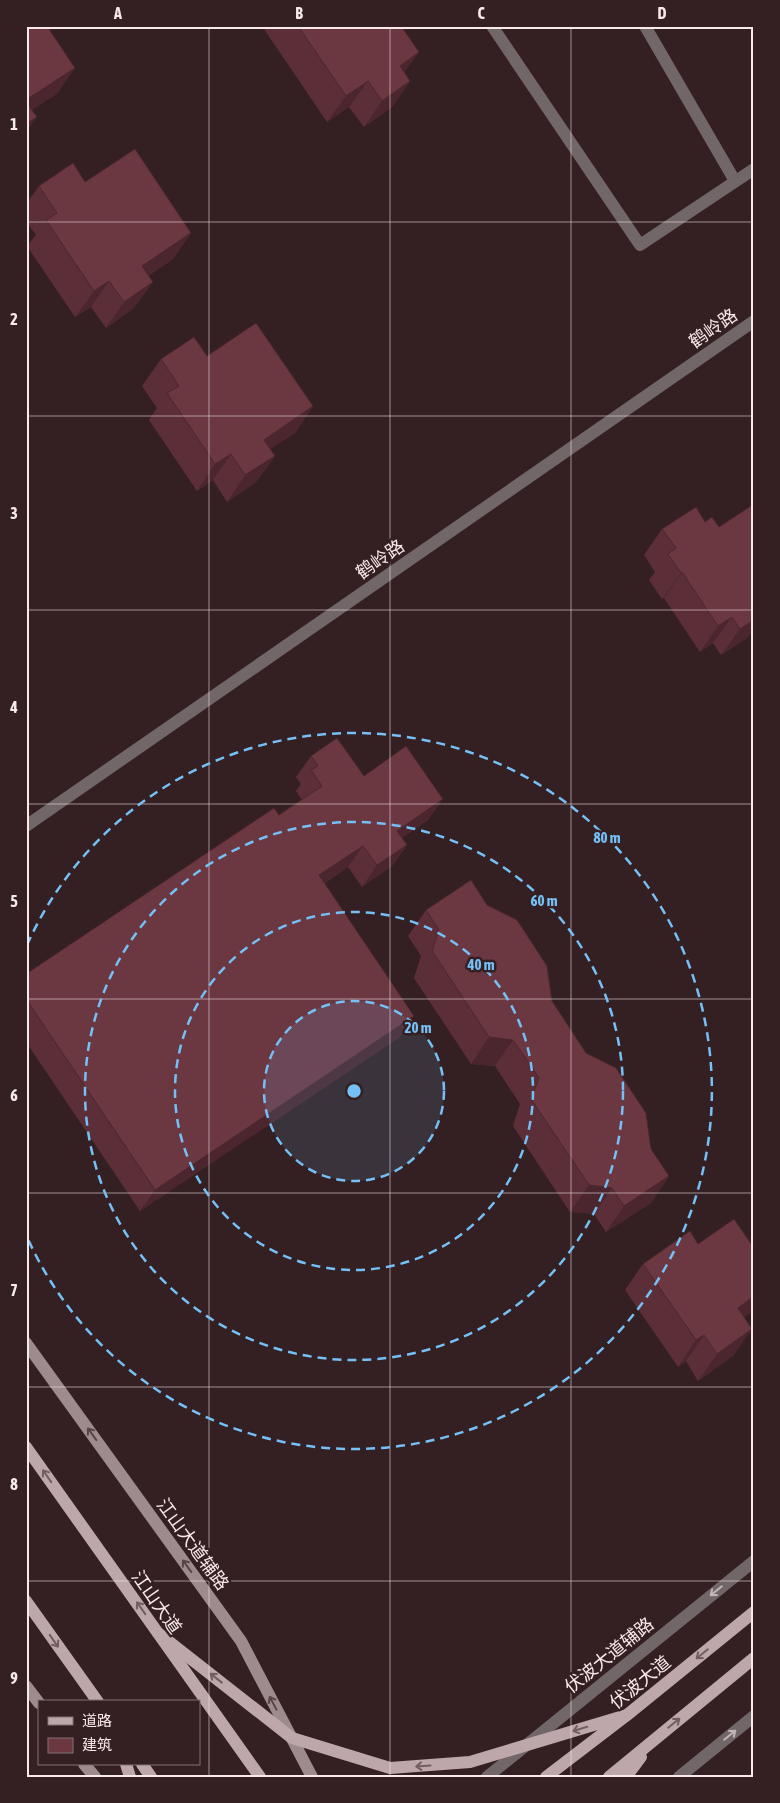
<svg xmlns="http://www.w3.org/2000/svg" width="780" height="1803" font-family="'Asap Condensed','Noto Sans SC',sans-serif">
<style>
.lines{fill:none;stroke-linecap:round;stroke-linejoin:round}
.lane{stroke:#726768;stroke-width:12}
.street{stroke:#726768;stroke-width:12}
.secondary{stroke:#9d8b8e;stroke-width:12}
.primary{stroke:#bea7ab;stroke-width:12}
.wall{fill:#5c2f38}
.shaded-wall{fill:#4b262e}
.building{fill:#6b3741;stroke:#4b262e}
.oneway{stroke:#594548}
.oneway2{stroke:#725d60}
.oneway3{stroke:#c2b5b7}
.grid{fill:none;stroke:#f8e9eb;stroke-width:1;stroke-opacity:0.55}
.ring{fill:none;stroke:#75c0f6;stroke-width:2.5;stroke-dasharray:9 6}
.labels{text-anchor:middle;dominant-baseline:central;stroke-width:5;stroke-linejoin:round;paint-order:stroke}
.street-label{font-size:18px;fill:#f8e9eb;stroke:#342023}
.centre{fill:#75c0f6;stroke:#342023;stroke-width:2.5}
.ring-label{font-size:15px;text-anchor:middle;font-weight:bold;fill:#75c0f6;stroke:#342023;stroke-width:5;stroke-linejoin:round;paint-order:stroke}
.neatline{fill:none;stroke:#f8e9eb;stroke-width:2}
.grid-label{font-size:16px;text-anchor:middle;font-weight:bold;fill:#f8e9eb}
</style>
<rect width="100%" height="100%" fill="#342023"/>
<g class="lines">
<!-- lane -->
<g class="lane">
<path d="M 492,26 L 640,245 L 754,169"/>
<path d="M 645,26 L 735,181"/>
</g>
<!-- street -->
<g class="street">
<path d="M 26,826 L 754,321"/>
<path d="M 487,1777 L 754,1561"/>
<path d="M 679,1777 L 754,1716"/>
</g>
<!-- secondary -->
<g class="secondary">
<path d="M 26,1343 L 241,1641 L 312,1777"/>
<path d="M 26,1686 L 39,1703"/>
<path d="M 84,1764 L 95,1777"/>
</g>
<!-- primary -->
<g class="primary">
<path d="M 26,1447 L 260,1777"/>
<path d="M 26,1601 L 98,1702"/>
<path d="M 158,1633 L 292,1738 L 390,1768 L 470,1762 L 627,1715"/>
<path d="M 126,1764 L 130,1777"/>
<path d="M 142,1764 L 151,1777"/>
<path d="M 546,1777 L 627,1715 L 754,1612"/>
<path d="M 609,1777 L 754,1658"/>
<path d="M 626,1777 L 641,1757"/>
</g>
</g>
<!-- wall -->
<g class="wall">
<path d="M 262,26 L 401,26 L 405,73 L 410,81 L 392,107 L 364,127 L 349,107 L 327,122 Z"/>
<path d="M 85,182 L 191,233 L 173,259 L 148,276 L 134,308 L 106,328 L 91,307 L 75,317 L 27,246 L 36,235 L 26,221 L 26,204 L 39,186 Z"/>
<path d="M 207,356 L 313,406 L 295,433 L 270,449 L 275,456 L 256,482 L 227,502 L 213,480 L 197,491 L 149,420 L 157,408 L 142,386 L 161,359 Z"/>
<path d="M 754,504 L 754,629 L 747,638 L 721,655 L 713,643 L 700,652 L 664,598 L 662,599 L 649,580 L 655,572 L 644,555 L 662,529 L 705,522 L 719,527 Z"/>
<path d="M 311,756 L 364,776 L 428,820 L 402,838 L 407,845 L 392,866 L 362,887 L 348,867 L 325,883 L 400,1037 L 140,1211 L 26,1042 L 26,974 L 279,815 L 302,800 L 296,791 L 301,784 L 296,777 Z"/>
<path d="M 487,905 L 552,1001 L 586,1053 L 669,1176 L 651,1203 L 606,1232 L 594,1214 L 570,1212 L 513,1126 L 520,1104 L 495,1066 L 471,1064 L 414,978 L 421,956 L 408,936 L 426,910 Z"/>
<path d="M 698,1244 L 754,1248 L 754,1310 L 744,1317 L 734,1355 L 698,1381 L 686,1361 L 678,1367 L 625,1290 L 643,1264 Z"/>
</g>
<!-- shaded-wall -->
<g class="shaded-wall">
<path d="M 419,52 L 400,79 L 400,66 Z"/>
<path d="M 75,68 L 57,94 L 26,114 L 26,100 Z"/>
<path d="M 368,81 L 349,107 L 327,122 L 346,96 Z"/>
<path d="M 410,81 L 392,107 L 364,127 L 382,101 Z"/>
<path d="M 37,117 L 26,132 L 26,124 Z"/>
<path d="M 191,233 L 173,259 L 123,292 L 142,266 Z"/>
<path d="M 109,281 L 91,307 L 75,317 L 94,291 Z"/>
<path d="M 153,282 L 134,308 L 106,328 L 124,302 Z"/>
<path d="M 313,406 L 295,433 L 245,466 L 264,440 Z"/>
<path d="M 231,454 L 213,480 L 197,491 L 215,464 Z"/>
<path d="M 275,456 L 256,482 L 227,502 L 245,475 Z"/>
<path d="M 682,572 L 664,598 L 662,599 L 681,573 Z"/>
<path d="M 732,617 L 713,643 L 700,652 L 718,626 Z"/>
<path d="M 754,620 L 754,629 L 747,638 L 721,655 L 740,629 Z"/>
<path d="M 443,799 L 428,820 L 382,852 L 397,831 Z"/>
<path d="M 407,845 L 392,866 L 362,887 L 377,865 Z"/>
<path d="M 363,846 L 348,867 L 305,896 L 319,875 Z"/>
<path d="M 414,1016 L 400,1037 L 140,1211 L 155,1190 Z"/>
<path d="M 489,1037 L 513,1040 L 495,1066 L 471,1064 Z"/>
<path d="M 669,1176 L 651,1203 L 606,1232 L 624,1206 Z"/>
<path d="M 589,1185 L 612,1188 L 594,1214 L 570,1212 Z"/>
<path d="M 754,1296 L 754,1310 L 719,1334 L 738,1308 Z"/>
<path d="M 752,1329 L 734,1355 L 698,1381 L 717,1354 Z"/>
<path d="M 704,1335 L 686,1361 L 678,1367 L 696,1340 Z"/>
</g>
<!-- building -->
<g class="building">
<path d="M 26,26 L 47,26 L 75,68 L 26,100 Z"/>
<path d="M 298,26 L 401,26 L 419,52 L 400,66 L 410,81 L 382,101 L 368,81 L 346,96 Z"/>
<path d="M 26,102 L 37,117 L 26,124 Z"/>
<path d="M 135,149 L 191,233 L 142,266 L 153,282 L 124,302 L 109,281 L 94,291 L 46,220 L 57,213 L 39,186 L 73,163 L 85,182 Z"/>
<path d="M 256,323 L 313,406 L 264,440 L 275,456 L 245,475 L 231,454 L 215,464 L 167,393 L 179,386 L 161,359 L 194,337 L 207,356 Z"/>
<path d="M 754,504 L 754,620 L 740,629 L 732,617 L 718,626 L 682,572 L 681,573 L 668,554 L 676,548 L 662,529 L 696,507 L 705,522 L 712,517 L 719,527 Z"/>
<path d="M 337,738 L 364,776 L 406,746 L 443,799 L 397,831 L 407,845 L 377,865 L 363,846 L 319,875 L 414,1016 L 155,1190 L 26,999 L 26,974 L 274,808 L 279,815 L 322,786 L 311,770 L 318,766 L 311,756 Z"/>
<path d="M 471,880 L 487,905 L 517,920 L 547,966 L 552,1001 L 586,1053 L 616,1068 L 646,1113 L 651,1149 L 669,1176 L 624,1206 L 612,1188 L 589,1185 L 531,1099 L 539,1078 L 513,1040 L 489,1037 L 432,951 L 439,930 L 426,910 Z"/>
<path d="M 734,1219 L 754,1248 L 754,1296 L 738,1308 L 752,1329 L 717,1354 L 704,1335 L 696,1340 L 643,1264 L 690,1231 L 698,1244 Z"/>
</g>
<!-- one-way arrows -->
<defs><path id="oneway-shaft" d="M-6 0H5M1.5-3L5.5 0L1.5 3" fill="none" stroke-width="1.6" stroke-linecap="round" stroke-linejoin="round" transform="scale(1.25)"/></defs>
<g class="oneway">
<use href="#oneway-shaft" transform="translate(92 1434) rotate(-126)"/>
<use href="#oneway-shaft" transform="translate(187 1566) rotate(-126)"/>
<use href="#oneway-shaft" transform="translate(273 1703) rotate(-118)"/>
</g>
<g class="oneway2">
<use href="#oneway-shaft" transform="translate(47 1476) rotate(-125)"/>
<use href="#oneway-shaft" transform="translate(141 1608) rotate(-125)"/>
<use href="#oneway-shaft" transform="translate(54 1641) rotate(55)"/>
<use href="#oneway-shaft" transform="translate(702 1654) rotate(141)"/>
<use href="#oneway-shaft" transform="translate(216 1678) rotate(-142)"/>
<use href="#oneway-shaft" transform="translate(674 1723) rotate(-39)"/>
<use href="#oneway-shaft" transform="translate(580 1729) rotate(163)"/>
<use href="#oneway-shaft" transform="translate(423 1766) rotate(176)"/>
</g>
<g class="oneway3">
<use href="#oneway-shaft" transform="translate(716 1591) rotate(141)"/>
<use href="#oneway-shaft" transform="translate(730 1735) rotate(-39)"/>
</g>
<!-- grid -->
<path class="grid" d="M 209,26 L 209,1777M 390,26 L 390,1777M 571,26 L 571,1777M 26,222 L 754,222M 26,416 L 754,416M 26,610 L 754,610M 26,804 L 754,804M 26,999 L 754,999M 26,1193 L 754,1193M 26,1387 L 754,1387M 26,1581 L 754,1581"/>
<!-- distance rings -->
<circle cx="354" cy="1091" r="90" fill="#75c0f6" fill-opacity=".12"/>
<g class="ring">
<circle cx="354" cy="1091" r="90"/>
<circle cx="354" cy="1091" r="179"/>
<circle cx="354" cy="1091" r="269"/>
<path d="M27 945A358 358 0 1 1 27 1237"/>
</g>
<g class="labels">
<!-- street labels -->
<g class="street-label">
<text transform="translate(713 328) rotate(-35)">鹤岭路</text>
<text transform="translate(380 559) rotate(-35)">鹤岭路</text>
<text transform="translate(193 1544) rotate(54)">江山大道辅路</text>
<text transform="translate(157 1602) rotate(55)">江山大道</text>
<text transform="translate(609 1655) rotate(-39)">伏波大道辅路</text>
<text transform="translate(640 1682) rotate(-39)">伏波大道</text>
</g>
</g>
<circle cx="354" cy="1091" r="8" class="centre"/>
<g class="ring-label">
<text x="607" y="843">80 m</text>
<text x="544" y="906">60 m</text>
<text x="481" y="970">40 m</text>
<text x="418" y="1033">20 m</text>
</g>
<!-- border -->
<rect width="780" height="1803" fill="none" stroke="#342023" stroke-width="55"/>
<!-- legend -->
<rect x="38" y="1700" width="162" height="65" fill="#342023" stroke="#827073"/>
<rect x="48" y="1717" width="25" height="8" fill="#bea7ab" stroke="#827073"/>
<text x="82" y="1726" font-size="15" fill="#f8e9eb">道路</text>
<rect x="48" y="1738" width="25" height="15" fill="#6b3741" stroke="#827073"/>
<text x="82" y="1750" font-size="15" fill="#f8e9eb">建筑</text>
<rect x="28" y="28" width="724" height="1748" class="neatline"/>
<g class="grid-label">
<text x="118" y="19">A</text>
<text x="299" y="19">B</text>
<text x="481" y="19">C</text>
<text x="662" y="19">D</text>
<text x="14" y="130">1</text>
<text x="14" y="325">2</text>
<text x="14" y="519">3</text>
<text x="14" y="713">4</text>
<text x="14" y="907">5</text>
<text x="14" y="1101">6</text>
<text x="14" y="1296">7</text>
<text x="14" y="1490">8</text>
<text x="14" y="1684">9</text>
</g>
</svg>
